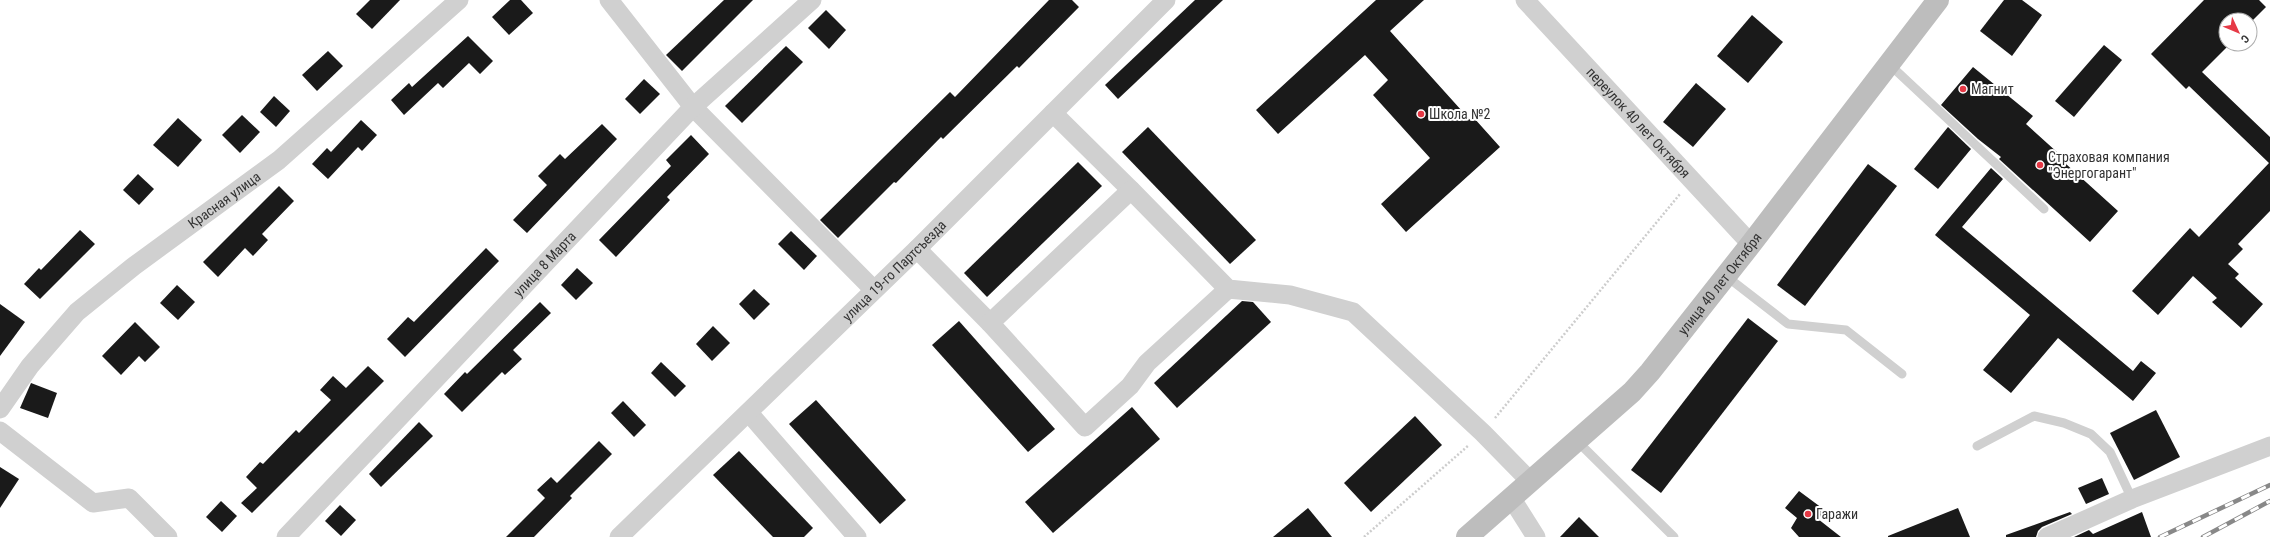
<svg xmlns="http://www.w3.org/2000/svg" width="2270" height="537" font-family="'Roboto Condensed',sans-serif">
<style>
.building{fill:#1a1a1a}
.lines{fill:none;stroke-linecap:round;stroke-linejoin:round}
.path{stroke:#cdcdcd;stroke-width:2.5;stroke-dasharray:2 2;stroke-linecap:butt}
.lane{stroke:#d0d0d0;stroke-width:9}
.street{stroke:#d0d0d0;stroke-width:19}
.secondary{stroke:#bdbdbd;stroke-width:22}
.rail-casing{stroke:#888;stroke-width:4.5}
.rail{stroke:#fff;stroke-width:3;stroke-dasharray:9;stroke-linecap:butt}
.poi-dot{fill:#e63946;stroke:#fff;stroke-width:1.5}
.labels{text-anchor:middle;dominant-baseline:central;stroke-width:4;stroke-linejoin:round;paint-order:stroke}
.poi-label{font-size:14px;fill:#333;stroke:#fff;text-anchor:start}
.street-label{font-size:14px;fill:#333;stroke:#fff}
</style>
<rect width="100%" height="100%" fill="#fff"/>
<!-- building -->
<g class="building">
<path d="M 370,0 L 400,0 L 372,29 L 356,14 Z"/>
<path d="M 510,0 L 521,0 L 533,13 L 509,35 L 492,17 Z"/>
<path d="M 724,0 L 753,0 L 682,71 L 666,55 Z"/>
<path d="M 1049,0 L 1072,0 L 1079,7 L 1019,68 L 1017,66 L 943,139 L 941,137 L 896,183 L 894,182 L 838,238 L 820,220 L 950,92 L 955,97 Z"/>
<path d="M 1195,0 L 1223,0 L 1118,99 L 1105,85 Z"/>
<path d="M 1376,0 L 1424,0 L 1390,31 L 1471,121 L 1474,118 L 1500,147 L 1406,232 L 1381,204 L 1430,158 L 1373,95 L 1388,80 L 1365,55 L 1278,134 L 1256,110 Z"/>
<path d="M 2004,0 L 2022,0 L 2042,15 L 2012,56 L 1980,31 Z"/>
<path d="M 2204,0 L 2259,0 L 2266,7 L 2250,23 L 2250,20 L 2226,20 L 2226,44 L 2230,44 L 2202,72 L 2270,137 L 2270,211 L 2238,244 L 2243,249 L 2228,264 L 2239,274 L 2235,278 L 2263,304 L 2241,328 L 2212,302 L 2217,298 L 2193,276 L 2158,315 L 2132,291 L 2190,228 L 2199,237 L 2269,163 L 2189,86 L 2186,89 L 2151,54 Z"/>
<path d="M 826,10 L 846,30 L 829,49 L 808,28 Z"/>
<path d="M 1752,15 L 1783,42 L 1748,83 L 1717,56 Z"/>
<path d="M 468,36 L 493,61 L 480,74 L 469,63 L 443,88 L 438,83 L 404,115 L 391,100 L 409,83 L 412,87 Z"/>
<path d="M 2104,45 L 2122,60 L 2074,117 L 2055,101 Z"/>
<path d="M 786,46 L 803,62 L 742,123 L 725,106 Z"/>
<path d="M 328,51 L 343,66 L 317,91 L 302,75 Z"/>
<path d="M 1973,67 L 2033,116 L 2026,124 L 2068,162 L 2066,164 L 2118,211 L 2090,242 L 1999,159 L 2001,157 L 1978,139 L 1941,105 Z"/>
<path d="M 644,79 L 660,94 L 640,114 L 625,99 Z"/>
<path d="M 1696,83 L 1726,109 L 1693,147 L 1663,122 Z"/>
<path d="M 274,96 L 290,111 L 276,127 L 260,112 Z"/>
<path d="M 242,115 L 260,132 L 240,153 L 222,135 Z"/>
<path d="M 178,118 L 202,140 L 178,167 L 153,145 Z"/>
<path d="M 361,120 L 377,135 L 362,151 L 358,147 L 328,179 L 312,164 L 327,148 L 331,152 Z"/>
<path d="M 602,124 L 617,139 L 527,233 L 513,220 L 547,185 L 538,176 L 560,154 L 565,159 Z"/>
<path d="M 1148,127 L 1256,240 L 1230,264 L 1122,152 Z"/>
<path d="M 1948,127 L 1971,149 L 1938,189 L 1914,169 Z"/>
<path d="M 691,135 L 709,154 L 667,197 L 670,200 L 616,257 L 599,240 L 671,166 L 666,160 Z"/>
<path d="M 1078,162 L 1102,186 L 987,297 L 964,273 Z"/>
<path d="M 1868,164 L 1897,186 L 1805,306 L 1777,285 Z"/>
<path d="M 1991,168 L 2003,179 L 1962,227 L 2133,371 L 2141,361 L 2156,373 L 2133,401 L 2058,338 L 2011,393 L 1983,370 L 2030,315 L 1935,235 Z"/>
<path d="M 138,174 L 154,189 L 139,205 L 123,190 Z"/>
<path d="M 279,186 L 294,201 L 262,234 L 268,240 L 253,256 L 245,248 L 218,277 L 203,262 Z"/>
<path d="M 80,230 L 95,244 L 40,299 L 24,284 L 39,268 L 41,270 Z"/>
<path d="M 791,231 L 817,256 L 804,270 L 778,244 Z"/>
<path d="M 486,248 L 499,261 L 405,357 L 387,339 L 408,317 L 414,322 Z"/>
<path d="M 577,268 L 593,283 L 576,300 L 561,285 Z"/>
<path d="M 177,285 L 195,302 L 178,320 L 160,303 Z"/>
<path d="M 754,289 L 770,304 L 754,320 L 739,304 Z"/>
<path d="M 1242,301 L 1253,302 L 1271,322 L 1177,408 L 1154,383 Z"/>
<path d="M 540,302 L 551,313 L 513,350 L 522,359 L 505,375 L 502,372 L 462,412 L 444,394 L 465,372 L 467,374 Z"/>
<path d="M 0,304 L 25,322 L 0,356 Z"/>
<path d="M 1748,318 L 1778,341 L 1661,493 L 1631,470 Z"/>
<path d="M 959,321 L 1055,429 L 1028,452 L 932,345 Z"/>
<path d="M 135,322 L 160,347 L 145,362 L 139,356 L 121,375 L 102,356 Z"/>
<path d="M 713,326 L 730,343 L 712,361 L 696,344 Z"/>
<path d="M 661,362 L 686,386 L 675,397 L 651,373 Z"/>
<path d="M 368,366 L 384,381 L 252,513 L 241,503 L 257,488 L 246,477 L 260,462 L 263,464 L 296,430 L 299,433 L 331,400 L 320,390 L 333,376 L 346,388 Z"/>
<path d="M 31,383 L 57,393 L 48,418 L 20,408 Z"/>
<path d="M 816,400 L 906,500 L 880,524 L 789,424 Z"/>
<path d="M 623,401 L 646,425 L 634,437 L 611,413 Z"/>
<path d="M 1132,407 L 1160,439 L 1053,533 L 1025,502 Z"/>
<path d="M 2156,410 L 2180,457 L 2134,480 L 2110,433 Z"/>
<path d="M 1415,416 L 1442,445 L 1371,512 L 1344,483 Z"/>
<path d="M 419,422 L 433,436 L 381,487 L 369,474 Z"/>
<path d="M 599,441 L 612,454 L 570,496 L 572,498 L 534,537 L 506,537 L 545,498 L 537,490 L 551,477 L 557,483 Z"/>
<path d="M 739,451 L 813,528 L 804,537 L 773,537 L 713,475 Z"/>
<path d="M 0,467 L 19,479 L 0,508 Z"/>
<path d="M 2102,478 L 2109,494 L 2086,504 L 2078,488 Z"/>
<path d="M 1799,491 L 1826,511 L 1818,519 L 1841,537 L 1799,537 L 1791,528 L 1797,518 L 1785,508 Z"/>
<path d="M 221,501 L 237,516 L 222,532 L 206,517 Z"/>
<path d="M 340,505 L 356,520 L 341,536 L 325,521 Z"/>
<path d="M 1308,508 L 1332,537 L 1273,537 Z"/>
<path d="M 1958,508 L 1970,537 L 1888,537 L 1888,536 Z"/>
<path d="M 2070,512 L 2072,514 L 2042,527 L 2038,531 L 2036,537 L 2006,537 L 2006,535 Z"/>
<path d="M 2142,512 L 2151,537 L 2074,537 L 2089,530 L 2093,534 Z"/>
<path d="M 1579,517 L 1599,537 L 1560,537 Z"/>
</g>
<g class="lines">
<!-- path -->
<g class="path">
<path d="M 1495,418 L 1680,194"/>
<path d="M 1364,537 L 1469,445"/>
</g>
<!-- lane -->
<g class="lane">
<path d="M 1889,64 L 2044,209"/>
<path d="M 1726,276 L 1788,324 L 1846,330 L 1902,374"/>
<path d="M 1577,441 L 1674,537"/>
<path d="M 1977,446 L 2034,416 L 2064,423 L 2091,434 L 2110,452 L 2132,499"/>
</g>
<!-- street -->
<g class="street">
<path d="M 609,0 L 693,107 L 874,290"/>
<path id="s1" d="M 1525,0 L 1751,244"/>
<path d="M 1053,113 L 1131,190"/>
<path d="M 917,249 L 990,323"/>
<path d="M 1228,289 L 1147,363 L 1130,386 L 1085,427 L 990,323 L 1131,190 L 1228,289 L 1290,295 L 1353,312 L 1483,433 L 1531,482"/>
<path id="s2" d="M 0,409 L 30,366 L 77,312 L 134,266 L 279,160 L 459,0"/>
<path d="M 749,413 L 857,537"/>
<path d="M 0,431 L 93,503 L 129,498 L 168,537"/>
<path d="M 1512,499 L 1536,537"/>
<path id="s3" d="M 286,537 L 693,107 L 812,0"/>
<path id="s4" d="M 619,537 L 917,249 L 1166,0"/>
<path d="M 2047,537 L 2132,499 L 2270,446"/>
</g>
<!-- secondary -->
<path class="secondary" id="s5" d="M 1467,537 L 1632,392 L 1650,372 L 1751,244 L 1938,0"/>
<!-- rail casing -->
<g class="rail-casing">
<g id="rail">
<path d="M 2160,537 L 2270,485"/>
<path d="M 2203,537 L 2270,501"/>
</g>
</g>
<!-- rail -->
<use href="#rail" class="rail"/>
</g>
<!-- markers -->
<g class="poi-dot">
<circle cx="1963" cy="89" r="4"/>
<circle cx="1421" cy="114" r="4"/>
<circle cx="2040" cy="165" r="4"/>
<circle cx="1808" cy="514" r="4"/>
</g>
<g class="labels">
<!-- poi labels -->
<g class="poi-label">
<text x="1971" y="89">Магнит</text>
<text x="1429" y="114">Школа №2</text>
<text x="2048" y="157">Страховая компания<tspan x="2048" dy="16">"Энергогарант"</tspan></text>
<text x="1816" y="514">Гаражи</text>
</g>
<!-- street labels -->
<g class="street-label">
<text stroke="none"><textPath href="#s1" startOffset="167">переулок 40 лет Октября</textPath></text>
<text stroke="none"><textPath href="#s2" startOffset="309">Красная улица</textPath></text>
<text stroke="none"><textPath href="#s3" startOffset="376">улица 8 Марта</textPath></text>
<text stroke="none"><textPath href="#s4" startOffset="383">улица 19-го Партсъезда</textPath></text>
<text stroke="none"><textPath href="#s5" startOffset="359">улица 40 лет Октября</textPath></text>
</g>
</g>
<!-- north arrow -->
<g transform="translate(2238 32) rotate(134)"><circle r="19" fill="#ffffff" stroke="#adadad"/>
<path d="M0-3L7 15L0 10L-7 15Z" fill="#e63946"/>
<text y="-6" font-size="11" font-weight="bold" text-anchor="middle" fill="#333333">С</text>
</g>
</svg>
